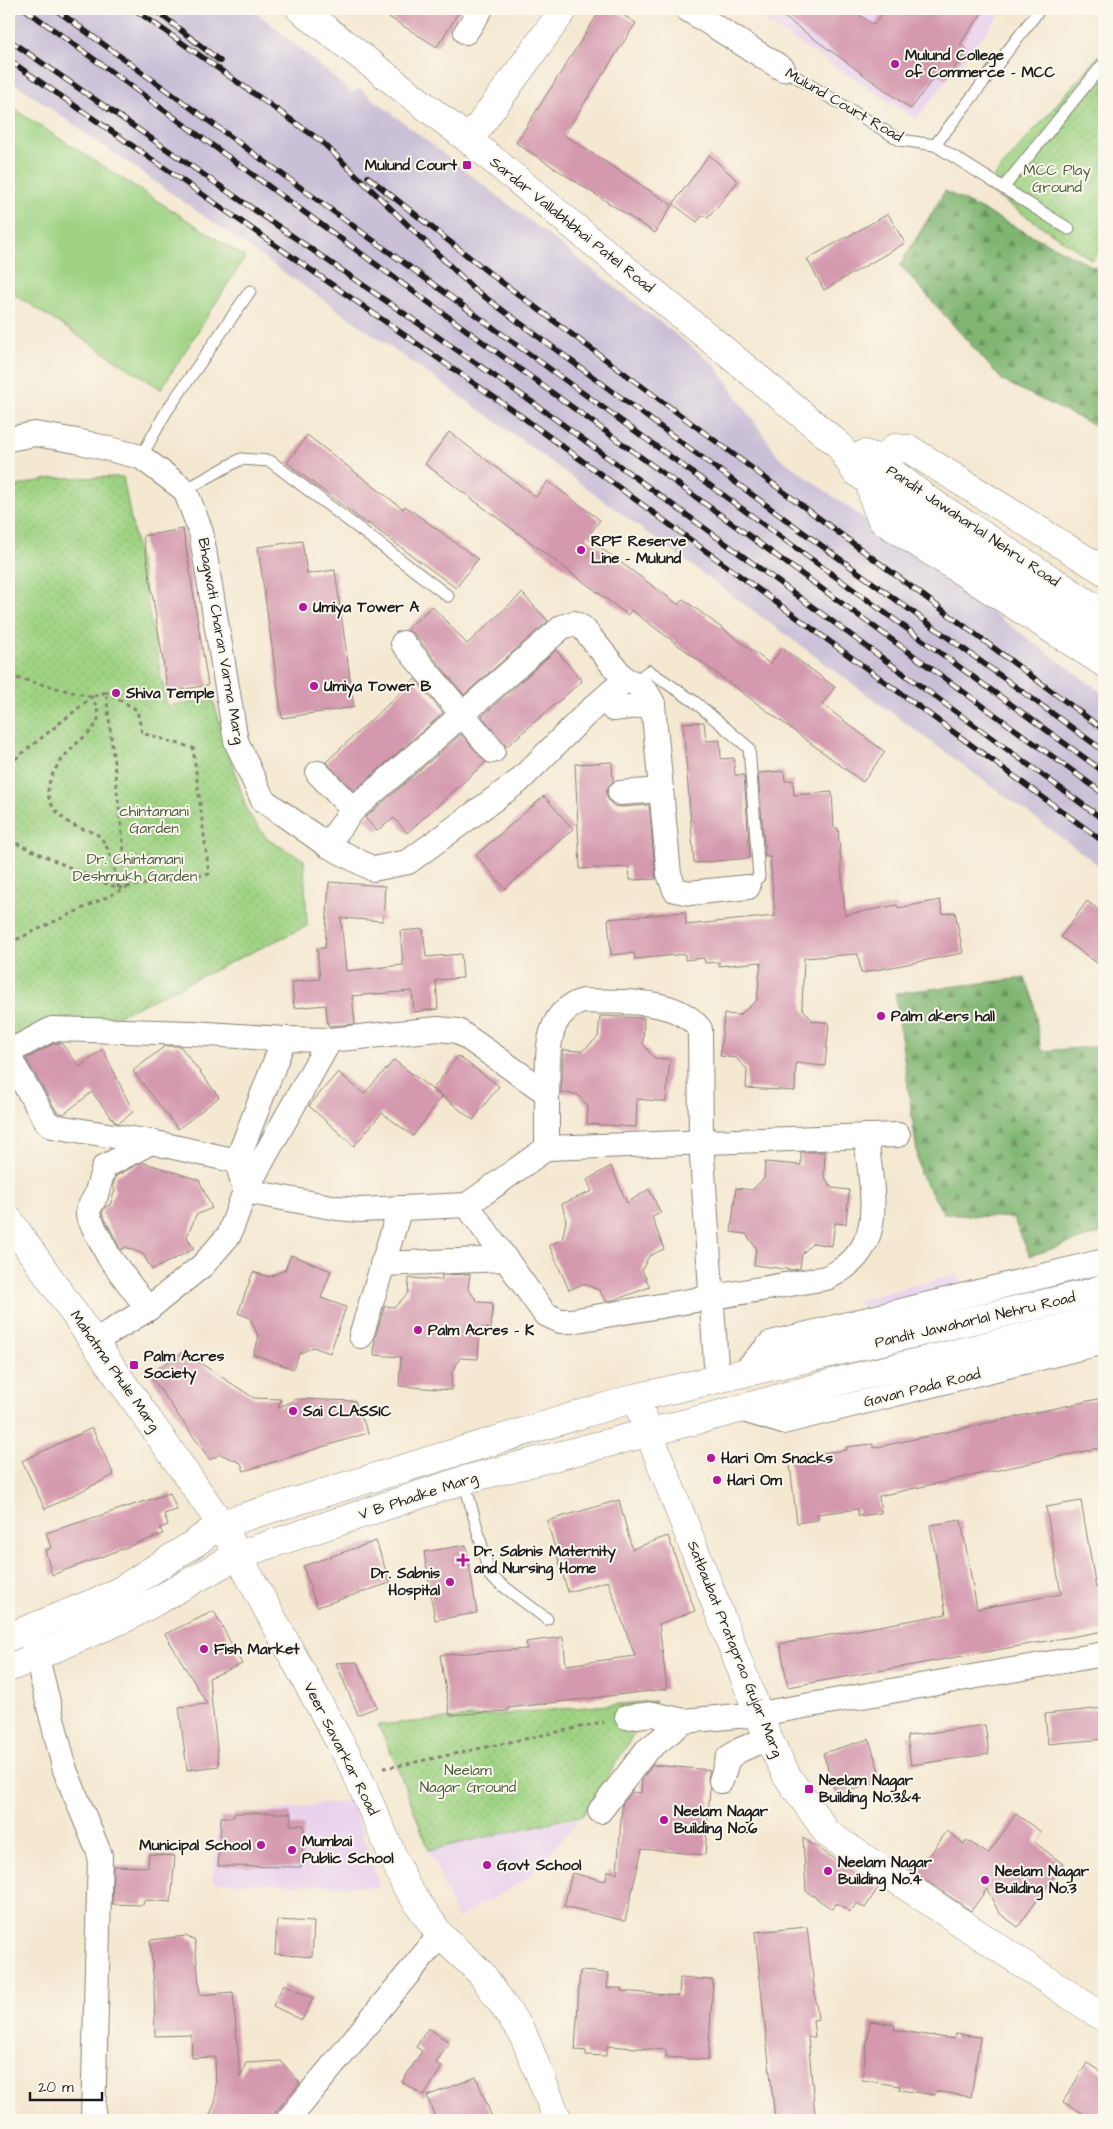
<svg xmlns="http://www.w3.org/2000/svg" width="1113" height="2129" font-family="'Architects Daughter',sans-serif">
<style>
.built{fill:#e9d2ed}
.railway{fill:#c9bfd7}
.grass{fill:#9fd383;stroke:#5e7850}
.forest{fill:url(#forest-firs);stroke:#4e6846}
.park{fill:url(#park-dots);stroke:#5e7850}
.building{fill:#d499ae}
.lines{fill:none;stroke-linecap:round;stroke-linejoin:round}
.lane-casing{stroke:#888276;stroke-width:13}
.street-casing{stroke:#888276;stroke-width:26}
.secondary-casing{stroke:#888276;stroke-width:29}
.path{stroke:#888276;stroke-width:3;stroke-dasharray:4 4;stroke-linecap:butt}
.lane{stroke:#fff;stroke-width:11}
.street{stroke:#fff;stroke-width:24}
.secondary{stroke:#fff;stroke-width:28}
.rail-casing{stroke:#1c1c1c;stroke-width:5.5}
.rail{stroke:#fbf7ec;stroke-width:4;stroke-dasharray:11;stroke-linecap:butt}
.poi-dot{fill:#b5179e;stroke:#fbf7ec;stroke-width:2}
.labels{text-anchor:middle;dominant-baseline:central;stroke-width:4;stroke-linejoin:round;paint-order:stroke}
.poi-label{font-size:15px;font-weight:bold;fill:#1c1c1c;stroke:#fbf7ec;text-anchor:start}
.street-label{font-size:15px;fill:#1c1c1c;stroke:#fbf7ec}
.park-label{font-size:15px;fill:#4a5c40;stroke:#fbf7ec}
</style>
<defs>
<pattern id="forest-firs" width="22" height="20" patternUnits="userSpaceOnUse" patternTransform="scale(1.25)"><rect width="22" height="20" fill="#7fb571"/><path d="M5 1l3.5 6h-7zM16 11l3.5 6h-7z" fill="#67925c"/></pattern>
<pattern id="park-dots" width="8" height="8" patternUnits="userSpaceOnUse" patternTransform="scale(1.25)"><rect width="8" height="8" fill="#9fd383"/><path d="M2 2h.1M6 6h.1" fill="none" stroke="#88b571" stroke-width="1.8" stroke-linecap="round"/></pattern>
</defs>
<rect width="100%" height="100%" fill="#fbf7ec"/>
<filter id="ink" filterUnits="userSpaceOnUse"><feTurbulence type="fractalNoise" baseFrequency=".02" numOctaves="2"/><feDisplacementMap in="SourceGraphic" scale="10" xChannelSelector="R" yChannelSelector="G"/><feConvolveMatrix kernelMatrix="1 2 1 2 8 2 1 2 1" color-interpolation-filters="sRGB"/></filter>
<filter id="wash" filterUnits="userSpaceOnUse"><feTurbulence type="fractalNoise" baseFrequency=".0096" numOctaves="4" result="noise"/><feDisplacementMap in="SourceGraphic" scale="20" xChannelSelector="R" yChannelSelector="G"/><feGaussianBlur stdDeviation="1.12" result="paint"/><feColorMatrix in="noise" values="0 0 0 0 0 0 0 0 0 0 0 0 0 0 0 0 0 1.4 0 .05"/><feComposite in="paint" operator="in"/></filter>
<g filter="url(#wash)">
<rect width="100%" height="100%" fill="#f4e8d1"/>
<!-- built -->
<g class="built">
<path d="M 746,9 L 1004,9 L 916,119 Z"/>
<path d="M 958,1274 L 964,1288 L 861,1309 L 858,1300 Z"/>
<path d="M 351,1800 L 380,1887 L 213,1882 L 219,1818 Z"/>
<path d="M 582,1817 L 525,1880 L 457,1919 L 429,1850 Z"/>
</g>
<!-- railway -->
<path class="railway" d="M 9,9 L 253,9 L 352,93 L 359,88 L 715,365 L 779,457 L 1104,694 L 1104,869 L 497,422 L 9,79 Z"/>
<!-- grass -->
<path class="grass" d="M 9,106 L 245,257 L 161,389 L 9,291 Z"/>
<!-- forest -->
<g class="forest">
<path d="M 945,191 L 1104,272 L 1104,430 L 1003,381 L 900,265 Z"/>
<path d="M 1025,978 L 1033,998 L 1041,1051 L 1104,1046 L 1104,1232 L 1030,1256 L 1013,1218 L 944,1214 L 920,1174 L 895,993 Z"/>
</g>
<!-- park -->
<g class="park">
<path d="M 1104,50 L 1104,244 L 1092,260 L 984,188 Z"/>
<path d="M 123,477 L 167,706 L 213,700 L 247,811 L 267,839 L 304,860 L 307,926 L 9,1068 L 9,488 L 52,478 Z"/>
<path d="M 655,1701 L 583,1815 L 429,1850 L 397,1766 L 378,1725 Z"/>
</g>
<g id="blocks">
<!-- building -->
<g class="building">
<path d="M 376,9 L 461,9 L 437,47 Z"/>
<path d="M 601,9 L 613,9 L 636,23 L 564,135 L 672,205 L 655,233 L 516,143 Z"/>
<path d="M 773,9 L 851,9 L 874,25 L 886,9 L 985,9 L 960,44 L 967,49 L 946,80 L 937,73 L 911,109 Z"/>
<path d="M 709,155 L 738,181 L 708,218 L 703,215 L 697,222 L 673,204 Z"/>
<path d="M 888,214 L 905,243 L 824,290 L 807,259 Z"/>
<path d="M 449,432 L 536,497 L 548,481 L 600,520 L 587,538 L 679,605 L 683,599 L 770,664 L 782,648 L 835,687 L 822,704 L 885,752 L 863,782 L 631,610 L 628,615 L 425,464 Z"/>
<path d="M 307,435 L 403,509 L 405,506 L 478,559 L 456,588 L 368,523 L 367,524 L 287,463 Z"/>
<path d="M 183,529 L 208,685 L 168,692 L 143,536 Z"/>
<path d="M 302,541 L 307,574 L 335,570 L 354,707 L 282,718 L 258,547 Z"/>
<path d="M 522,593 L 548,621 L 464,695 L 414,634 L 406,630 L 432,606 L 467,644 Z"/>
<path d="M 556,650 L 582,681 L 506,747 L 482,716 Z"/>
<path d="M 415,679 L 443,713 L 354,791 L 326,762 Z"/>
<path d="M 704,722 L 706,741 L 720,740 L 721,759 L 734,758 L 735,775 L 744,775 L 750,858 L 694,863 L 683,723 Z"/>
<path d="M 461,734 L 486,762 L 407,833 L 394,818 L 377,831 L 365,818 Z"/>
<path d="M 612,762 L 613,782 L 608,787 L 606,794 L 609,801 L 614,806 L 621,807 L 649,805 L 656,879 L 630,880 L 629,867 L 580,869 L 575,764 Z"/>
<path d="M 784,771 L 785,781 L 793,780 L 794,795 L 832,792 L 834,828 L 838,828 L 845,915 L 897,905 L 898,908 L 940,900 L 943,914 L 955,912 L 963,953 L 861,973 L 858,954 L 804,958 L 802,1008 L 813,1021 L 829,1023 L 825,1066 L 796,1063 L 795,1091 L 746,1088 L 747,1069 L 736,1058 L 720,1056 L 724,1014 L 740,1015 L 757,1000 L 761,962 L 719,966 L 719,962 L 705,963 L 704,958 L 685,960 L 685,954 L 635,959 L 634,953 L 611,955 L 608,919 L 685,912 L 686,925 L 775,916 L 770,857 L 765,857 L 758,773 Z"/>
<path d="M 544,796 L 573,829 L 505,889 L 476,855 Z"/>
<path d="M 329,882 L 385,886 L 383,921 L 341,918 L 346,971 L 403,965 L 400,931 L 423,929 L 426,957 L 461,954 L 463,978 L 436,980 L 438,1009 L 414,1012 L 412,991 L 352,996 L 355,1024 L 328,1026 L 326,1005 L 294,1008 L 292,982 L 320,979 L 317,948 L 325,948 Z"/>
<path d="M 1087,901 L 1104,914 L 1104,968 L 1061,937 Z"/>
<path d="M 600,1016 L 644,1018 L 643,1044 L 654,1058 L 670,1059 L 666,1102 L 637,1099 L 636,1127 L 587,1124 L 588,1106 L 577,1094 L 561,1093 L 563,1050 L 582,1051 L 598,1037 Z"/>
<path d="M 55,1043 L 61,1043 L 80,1067 L 103,1049 L 133,1112 L 119,1123 L 115,1122 L 92,1092 L 64,1114 L 57,1112 L 26,1059 Z"/>
<path d="M 165,1046 L 180,1046 L 219,1097 L 178,1129 L 133,1071 Z"/>
<path d="M 458,1056 L 499,1086 L 473,1120 L 433,1089 Z"/>
<path d="M 394,1060 L 442,1097 L 413,1136 L 382,1113 L 354,1146 L 309,1106 L 338,1072 L 364,1094 Z"/>
<path d="M 801,1152 L 825,1152 L 824,1176 L 832,1188 L 849,1190 L 846,1224 L 835,1223 L 832,1246 L 813,1243 L 802,1254 L 800,1268 L 793,1270 L 754,1265 L 756,1248 L 746,1234 L 731,1232 L 736,1188 L 752,1190 L 764,1178 L 765,1162 L 801,1165 Z"/>
<path d="M 142,1162 L 199,1180 L 212,1208 L 196,1215 L 187,1237 L 194,1249 L 152,1270 L 143,1254 L 126,1247 L 121,1250 L 102,1213 L 105,1207 L 110,1205 L 115,1190 L 113,1186 L 116,1176 Z"/>
<path d="M 611,1166 L 627,1203 L 649,1189 L 661,1213 L 652,1217 L 664,1249 L 649,1256 L 642,1270 L 650,1287 L 617,1299 L 606,1301 L 599,1290 L 583,1284 L 569,1290 L 549,1245 L 562,1240 L 566,1221 L 562,1204 L 592,1191 L 587,1180 Z"/>
<path d="M 291,1255 L 331,1271 L 321,1298 L 346,1307 L 330,1353 L 313,1347 L 299,1354 L 293,1369 L 253,1354 L 259,1338 L 250,1318 L 238,1313 L 253,1272 L 269,1277 L 285,1270 Z"/>
<path d="M 470,1274 L 468,1289 L 478,1302 L 493,1303 L 491,1329 L 480,1328 L 478,1359 L 460,1358 L 452,1372 L 451,1390 L 399,1386 L 401,1357 L 374,1355 L 375,1337 L 385,1306 L 395,1307 L 408,1293 L 409,1278 L 441,1280 L 442,1275 Z"/>
<path d="M 183,1352 L 254,1398 L 281,1399 L 278,1408 L 297,1399 L 355,1401 L 368,1433 L 244,1471 L 241,1463 L 220,1454 L 210,1460 L 149,1374 Z"/>
<path d="M 1102,1398 L 1104,1410 L 1104,1447 L 879,1496 L 881,1513 L 858,1516 L 858,1509 L 817,1514 L 818,1520 L 797,1523 L 789,1457 L 847,1450 L 846,1447 L 873,1444 L 873,1448 Z"/>
<path d="M 92,1428 L 114,1475 L 45,1509 L 22,1461 Z"/>
<path d="M 170,1493 L 177,1510 L 164,1514 L 168,1525 L 160,1528 L 163,1534 L 52,1575 L 45,1550 L 51,1548 L 46,1533 Z"/>
<path d="M 619,1500 L 632,1549 L 668,1536 L 695,1611 L 659,1624 L 667,1689 L 508,1708 L 508,1711 L 450,1715 L 440,1655 L 527,1649 L 526,1642 L 563,1637 L 566,1665 L 635,1656 L 608,1581 L 568,1592 L 547,1521 Z"/>
<path d="M 1081,1501 L 1096,1588 L 1104,1586 L 1104,1631 L 788,1687 L 780,1644 L 946,1614 L 930,1525 L 961,1520 L 977,1609 L 1061,1594 L 1046,1507 Z"/>
<path d="M 376,1541 L 390,1583 L 317,1607 L 303,1566 Z"/>
<path d="M 466,1545 L 477,1613 L 435,1620 L 424,1552 Z"/>
<path d="M 214,1611 L 242,1664 L 209,1678 L 219,1766 L 187,1770 L 179,1707 L 207,1704 L 165,1634 Z"/>
<path d="M 357,1662 L 377,1707 L 358,1715 L 336,1663 Z"/>
<path d="M 1104,1708 L 1104,1739 L 1048,1744 L 1045,1714 Z"/>
<path d="M 985,1725 L 989,1754 L 911,1765 L 907,1736 Z"/>
<path d="M 869,1739 L 882,1781 L 836,1795 L 823,1753 Z"/>
<path d="M 653,1765 L 710,1770 L 708,1777 L 710,1789 L 705,1855 L 642,1849 L 625,1921 L 564,1906 L 572,1873 L 605,1881 L 608,1871 L 617,1873 L 622,1804 L 632,1792 L 641,1793 L 642,1779 Z"/>
<path d="M 234,1813 L 291,1813 L 290,1825 L 304,1825 L 301,1867 L 218,1866 L 221,1817 L 234,1817 Z"/>
<path d="M 1016,1814 L 1041,1832 L 1034,1842 L 1063,1864 L 1018,1927 L 999,1913 L 987,1889 L 971,1911 L 906,1867 L 924,1863 L 947,1831 L 964,1844 L 967,1840 L 988,1854 Z"/>
<path d="M 803,1838 L 878,1888 L 865,1908 L 857,1903 L 850,1912 L 836,1903 L 832,1909 L 806,1891 Z"/>
<path d="M 149,1854 L 175,1856 L 171,1902 L 144,1900 L 143,1905 L 112,1904 L 113,1866 L 148,1867 Z"/>
<path d="M 277,1920 L 314,1922 L 312,1957 L 275,1954 Z"/>
<path d="M 807,1927 L 818,2019 L 813,2020 L 815,2037 L 808,2037 L 815,2115 L 775,2119 L 755,1932 Z"/>
<path d="M 186,1936 L 195,1941 L 200,1995 L 233,1992 L 240,2077 L 246,2063 L 281,2061 L 300,2083 L 269,2120 L 208,2120 L 216,2100 L 215,2057 L 192,2058 L 191,2035 L 155,2036 L 154,1984 L 150,1940 Z"/>
<path d="M 580,1971 L 609,1973 L 607,1988 L 622,1988 L 621,1991 L 679,1996 L 680,1978 L 713,1980 L 708,2060 L 666,2057 L 666,2050 L 607,2046 L 606,2056 L 586,2055 L 586,2051 L 575,2050 Z"/>
<path d="M 284,1984 L 313,1998 L 302,2020 L 273,2006 Z"/>
<path d="M 870,2021 L 895,2025 L 894,2030 L 954,2039 L 955,2034 L 980,2037 L 971,2097 L 936,2091 L 935,2095 L 900,2090 L 900,2086 L 862,2080 Z"/>
<path d="M 428,2028 L 449,2042 L 436,2063 L 442,2067 L 424,2096 L 402,2082 L 422,2051 L 416,2047 Z"/>
<path d="M 1087,2063 L 1104,2074 L 1104,2120 L 1093,2120 L 1063,2102 Z"/>
<path d="M 476,2077 L 493,2120 L 436,2120 L 427,2096 Z"/>
</g>
</g>
</g>
<g filter="url(#ink)">
<use href="#blocks" fill-opacity="0" stroke="#888276" stroke-width="1"/>
<g class="lines">
<!-- lane casing -->
<g class="lane-casing">
<g id="lane">
<path d="M 783,69 L 900,140 L 935,145 L 1040,9"/>
<path d="M 935,145 L 1069,229"/>
<path d="M 1003,188 L 1104,63"/>
<path d="M 141,457 L 166,412 L 250,291"/>
<path d="M 185,490 L 241,459 L 270,461 L 448,596"/>
<path d="M 634,682 L 649,671 L 695,702 L 749,748 L 759,877 L 748,887"/>
<path d="M 464,1480 L 490,1576 L 547,1619"/>
</g>
</g>
<!-- street casing -->
<g class="street-casing">
<g id="street">
<path d="M 687,9 L 783,69"/>
<path d="M 466,32 L 481,9"/>
<path d="M 9,439 L 35,434 L 77,441 L 141,457 L 185,490 L 201,532 L 236,741 L 263,800 L 327,845 L 373,869 L 408,862 L 519,781 L 587,713 L 625,680 C 641,684 647,690 653,704 L 669,874 L 675,890 L 690,893 L 748,887"/>
<path d="M 403,643 L 493,751"/>
<path d="M 613,709 L 653,704"/>
<path d="M 318,773 L 353,810"/>
<path d="M 620,793 L 661,790"/>
<path d="M 327,845 L 353,810 L 562,627 L 574,623 L 583,628 L 625,680"/>
<path d="M 547,1093 C 549,1058 542,1013 583,1001 C 621,1003 674,996 700,1029 L 701,1141 L 717,1380"/>
<path d="M 237,1161 L 284,1039 L 330,1040"/>
<path d="M 245,1191 L 237,1161 L 151,1142 L 52,1126 L 46,1121 L 10,1059 L 9,1052 L 52,1029 L 192,1033 L 284,1039"/>
<path d="M 245,1191 L 337,1208 L 360,1210 L 467,1205 L 547,1148"/>
<path d="M 467,1205 L 545,1314 L 560,1321 L 571,1321 L 826,1278 C 890,1250 871,1192 866,1136"/>
<path d="M 382,1264 L 505,1259"/>
<path d="M 148,1309 L 109,1257 L 88,1216 L 88,1210 L 96,1195 L 104,1167 L 151,1142"/>
<path d="M 361,1336 L 400,1208"/>
<path d="M 95,1341 L 148,1309 L 203,1265 L 229,1235 L 245,1191 L 330,1040 L 438,1029 L 458,1031 L 547,1093 L 547,1148 L 898,1135"/>
<path d="M 742,1374 L 771,1343 L 1104,1261"/>
<path d="M 740,1409 L 783,1422 L 1104,1342"/>
<path d="M 32,1638 L 65,1770 L 100,1855 L 93,2120"/>
<path d="M 627,1717 L 653,1714 L 684,1721 L 759,1714 L 1104,1654"/>
<path d="M 721,1781 L 728,1758 L 740,1750 L 768,1738"/>
<path d="M 600,1811 L 646,1751 L 684,1721"/>
<path d="M 288,2120 L 440,1935"/>
</g>
</g>
<!-- secondary casing -->
<g class="secondary-casing">
<g id="secondary">
<path d="M 300,9 L 469,140 L 839,445 L 855,471 L 916,515 L 1104,638"/>
<path d="M 469,140 L 564,9"/>
<path d="M 864,454 L 871,456 L 927,499 L 1104,614"/>
<path d="M 1104,571 L 909,449 L 895,448 C 866,474 866,486 882,520 L 1104,663"/>
<path d="M 9,1220 L 221,1524 L 355,1770 L 406,1886 L 440,1935 L 481,1973 L 523,2034 L 558,2120"/>
<path d="M 642,1415 L 768,1738 L 787,1776 L 828,1834 L 1104,2018"/>
<path d="M 9,1637 L 113,1595 L 195,1543 L 221,1524 L 635,1398 L 1090,1293 L 1104,1288"/>
<path d="M 9,1668 L 126,1618 L 238,1555 L 464,1480 L 740,1409 L 847,1379 L 1104,1318"/>
</g>
</g>
<!-- path -->
<g class="path">
<path d="M 9,676 L 92,697 L 106,692 L 128,887 L 9,943"/>
<path d="M 9,764 L 92,697 C 95,703 99,712 98,719 C 95,729 85,736 78,742 C 65,755 50,771 48,790 C 47,804 61,819 73,825 C 81,830 95,830 101,838 C 112,852 114,871 119,888"/>
<path d="M 9,840 L 102,882 L 119,888 L 209,874 L 193,748 L 142,733 L 137,710 L 106,692"/>
<path d="M 383,1768 L 397,1766 L 604,1722"/>
</g>
<!-- lane -->
<use href="#lane" class="lane"/>
<!-- street -->
<use href="#street" class="street"/>
<!-- secondary -->
<use href="#secondary" class="secondary"/>
<!-- rail casing -->
<g class="rail-casing">
<g id="rail">
<path d="M 25,9 L 1104,794"/>
<path d="M 55,9 L 1104,772"/>
<path d="M 134,9 L 321,141 L 474,289 L 785,519 L 1104,751"/>
<path d="M 154,9 L 220,61"/>
<path d="M 9,40 L 532,402 L 1104,820"/>
<path d="M 9,60 L 521,416 L 1104,842"/>
<path d="M 368,177 L 488,272 L 1104,730"/>
</g>
</g>
<!-- rail -->
<use href="#rail" class="rail"/>
</g>
</g>
<!-- markers -->
<g class="poi-dot">
<circle cx="895" cy="64" r="5"/>
<rect x="462" y="160" width="10" height="10" rx="2.5"/>
<circle cx="581" cy="550" r="5"/>
<circle cx="303" cy="607" r="5"/>
<circle cx="314" cy="686" r="5"/>
<circle cx="116" cy="693" r="5"/>
<circle cx="881" cy="1016" r="5"/>
<circle cx="418" cy="1330" r="5"/>
<rect x="129" y="1360" width="10" height="10" rx="2.5"/>
<circle cx="293" cy="1411" r="5"/>
<circle cx="711" cy="1458" r="5"/>
<circle cx="717" cy="1480" r="5"/>
<path d="M460.5 1552.5h5v5h5v5h-5v5h-5v-5h-5v-5h5z"/>
<circle cx="450" cy="1582" r="5"/>
<circle cx="204" cy="1649" r="5"/>
<rect x="804" y="1784" width="10" height="10" rx="2.5"/>
<circle cx="664" cy="1820" r="5"/>
<circle cx="261" cy="1845" r="5"/>
<circle cx="292" cy="1850" r="5"/>
<circle cx="487" cy="1865" r="5"/>
<circle cx="828" cy="1871" r="5"/>
<circle cx="985" cy="1880" r="5"/>
</g>
<g class="labels">
<!-- poi labels -->
<g class="poi-label">
<text x="905" y="55">Mulund College<tspan x="905" dy="17">of Commerce - MCC</tspan></text>
<text x="457" y="165" text-anchor="end">Mulund Court</text>
<text x="591" y="541">RPF Reserve<tspan x="591" dy="17">Line - Mulund</tspan></text>
<text x="313" y="607">Umiya Tower A</text>
<text x="324" y="686">Umiya Tower B</text>
<text x="126" y="693">Shiva Temple</text>
<text x="891" y="1016">Palm akers hall</text>
<text x="428" y="1330">Palm Acres - K</text>
<text x="144" y="1356">Palm Acres<tspan x="144" dy="17">Society</tspan></text>
<text x="303" y="1411">Sai CLASSIC</text>
<text x="721" y="1458">Hari Om Snacks</text>
<text x="727" y="1480">Hari Om</text>
<text x="474" y="1551">Dr. Sabnis Maternity<tspan x="474" dy="17">and Nursing Home</tspan></text>
<text x="440" y="1573" text-anchor="end">Dr. Sabnis<tspan x="440" dy="17">Hospital</tspan></text>
<text x="214" y="1649">Fish Market</text>
<text x="819" y="1780">Neelam Nagar<tspan x="819" dy="17">Building No.3&amp;4</tspan></text>
<text x="674" y="1811">Neelam Nagar<tspan x="674" dy="17">Building No.6</tspan></text>
<text x="302" y="1841">Mumbai<tspan x="302" dy="17">Public School</tspan></text>
<text x="251" y="1845" text-anchor="end">Municipal School</text>
<text x="838" y="1862">Neelam Nagar<tspan x="838" dy="17">Building No.4</tspan></text>
<text x="497" y="1865">Govt School</text>
<text x="995" y="1871">Neelam Nagar<tspan x="995" dy="17">Building No.3</tspan></text>
</g>
<!-- street labels -->
<g class="street-label">
<text transform="translate(844 105) rotate(30)">Mulund Court Road</text>
<text transform="translate(572 225) rotate(39)">Sardar Vallabhbhai Patel Road</text>
<text transform="translate(973 526) rotate(34)">Pandit Jawaharlal Nehru Road</text>
<text transform="translate(221 641) rotate(80)">Bhagwati Charan Varma Marg</text>
<text transform="translate(975 1320) rotate(-13)">Pandit Jawaharlal Nehru Road</text>
<text transform="translate(115 1371) rotate(55)">Mahatma Phule Marg</text>
<text transform="translate(922 1388) rotate(-14)">Gavan Pada Road</text>
<text transform="translate(418 1496) rotate(-18)">V B Phadke Marg</text>
<text transform="translate(735 1649) rotate(68)">Satbaubat Prataprao Gujar Marg</text>
<text transform="translate(341 1749) rotate(63)">Veer Savarkar Road</text>
</g>
<!-- park labels -->
<g class="park-label">
<text x="1057" y="170">MCC Play<tspan x="1057" dy="17">Ground</tspan></text>
<text x="154" y="811">chintamani<tspan x="154" dy="17">Garden</tspan></text>
<text x="135" y="859">Dr. Chintamani<tspan x="135" dy="17">Deshmukh Garden</tspan></text>
<text x="468" y="1770">Neelam<tspan x="468" dy="17">Nagar Ground</tspan></text>
</g>
</g>
<!-- margin -->
<rect width="1113" height="2129" fill="none" stroke="#fbf7ec" stroke-width="30"/>
<!-- scale -->
<path d="M30 2092v8h72v-8" fill="none" stroke="#1c1c1c" stroke-width="2.5"/>
<text x="38" y="2092" font-size="15" fill="#1c1c1c" stroke="#fbf7ec" stroke-width="4" paint-order="stroke">20 m</text>
</svg>
